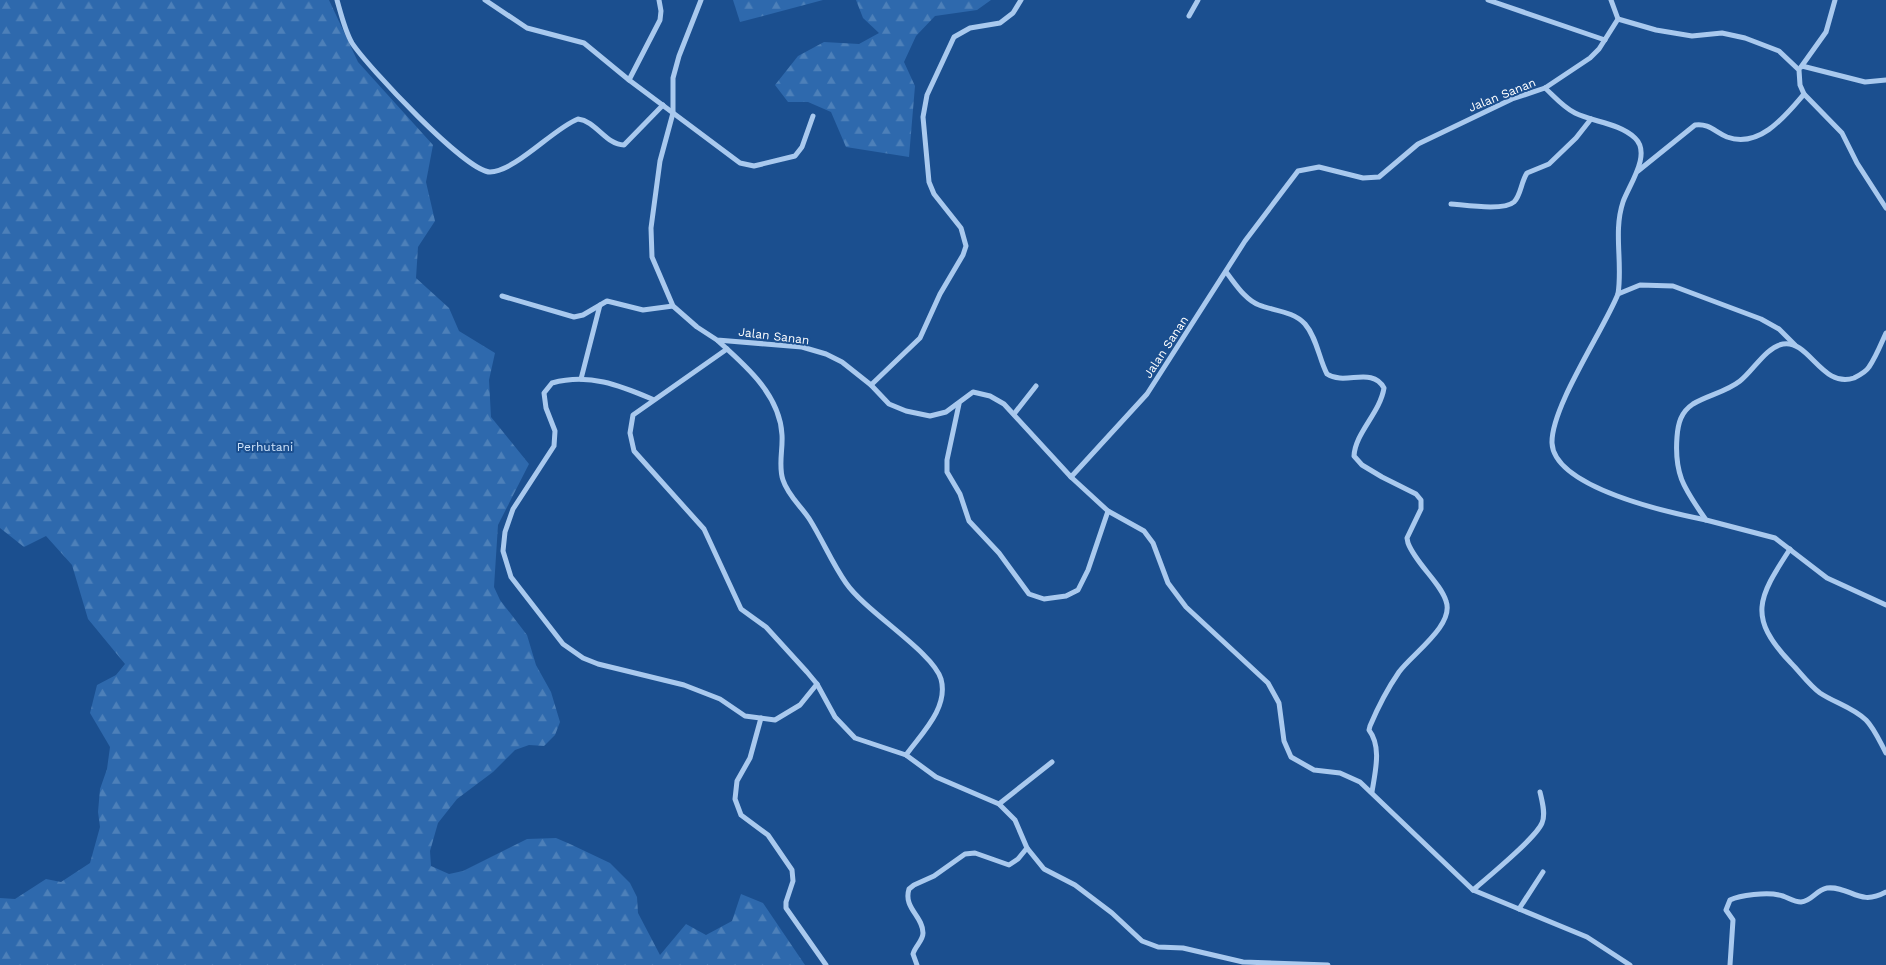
<svg xmlns="http://www.w3.org/2000/svg" width="1886" height="965" font-family="'Work Sans',sans-serif">
<style>
.forest{fill:url(#forest-firs)}
.lines{fill:none;stroke-linecap:round;stroke-linejoin:round}
.minor{stroke:#a9c9ee;stroke-width:5}
.labels{text-anchor:middle;dominant-baseline:central;stroke-width:4;stroke-linejoin:round;paint-order:stroke}
.street-label{font-size:12px;fill:#fff;stroke:#1b4f8f}
.park-label{font-size:12px;fill:#cfe3fa;stroke:#1b4f8f}
</style>
<defs>
<pattern id="forest-firs" width="22" height="20" patternUnits="userSpaceOnUse" patternTransform="scale(1.25)"><rect width="22" height="20" fill="#2e69ad"/><path d="M5 1l3.5 6h-7zM16 11l3.5 6h-7z" fill="#4d80b9"/></pattern>
</defs>
<rect width="100%" height="100%" fill="#1b4f8f"/>
<!-- forest -->
<g class="forest">
<path d="M 0,0 L 329,0 L 358,62 L 433,145 L 426,182 L 435,221 L 418,247 L 416,278 L 449,308 L 459,331 L 495,353 L 489,380 L 491,417 L 529,464 L 498,525 L 494,587 L 500,600 L 527,635 L 536,665 L 551,692 L 560,722 L 555,735 L 544,746 L 529,745 L 515,750 L 493,772 L 457,799 L 438,823 L 430,851 L 431,866 L 449,874 L 463,871 L 527,839 L 556,838 L 570,844 L 610,863 L 630,883 L 637,897 L 638,913 L 660,955 L 686,924 L 706,935 L 732,921 L 741,894 L 763,903 L 805,965 L 0,965 L 0,898 L 15,899 L 46,879 L 61,882 L 90,863 L 100,827 L 98,812 L 100,789 L 107,769 L 110,747 L 90,713 L 97,685 L 116,675 L 125,664 L 88,619 L 72,565 L 46,536 L 24,547 L 0,528 Z"/>
<path d="M 733,0 L 823,0 L 740,22 Z"/>
<path d="M 856,0 L 991,0 L 977,10 L 935,16 L 916,36 L 904,62 L 915,86 L 909,157 L 846,147 L 831,112 L 808,102 L 788,102 L 775,85 L 798,56 L 824,42 L 859,44 L 879,33 L 863,18 Z"/>
</g>
<g class="lines">
<!-- minor -->
<g class="minor">
<path d="M 337,0 C 341,14 345,31 352,43 C 367,66 466,172 490,172 C 516,171 554,128 578,119 C 596,121 606,145 624,145 L 663,105"/>
<path d="M 485,0 L 527,28 L 584,43 L 629,80 L 740,163 L 754,166 L 795,156 L 802,147 L 813,116"/>
<path d="M 701,0 L 679,56 L 673,78 L 673,113 L 660,161 L 651,228 L 652,257 L 673,306 L 697,327 L 717,340 L 802,347 L 826,354 L 842,362 L 871,385 L 889,404 L 906,411 L 930,416 L 946,412 L 973,392 L 990,396 L 1004,404 L 1071,477 L 1147,394 L 1245,241 L 1298,171 L 1319,167 L 1363,178 L 1379,177 L 1418,144 L 1512,99 L 1545,88 L 1590,58 L 1599,49 L 1618,19 L 1656,30 L 1692,36 L 1722,33 L 1745,38 L 1779,51 L 1799,70 L 1800,85 L 1804,94 L 1842,133 L 1857,163 L 1886,208"/>
<path d="M 1488,0 L 1605,40"/>
<path d="M 1611,0 L 1618,19"/>
<path d="M 1189,16 L 1198,0"/>
<path d="M 1802,66 L 1865,82 L 1886,80"/>
<path d="M 1801,67 L 1826,32 L 1835,0"/>
<path d="M 629,80 L 660,20 L 661,11 L 659,0"/>
<path d="M 1545,88 C 1555,97 1563,107 1575,113 C 1593,122 1619,123 1635,138 C 1652,154 1629,185 1623,202 C 1613,232 1623,263 1618,294 C 1603,331 1551,407 1552,443 C 1554,488 1671,513 1706,520"/>
<path d="M 1638,171 L 1695,125 C 1709,123 1715,132 1727,137 C 1760,149 1786,115 1804,94"/>
<path d="M 1451,204 C 1465,205 1504,211 1514,202 C 1521,195 1521,182 1527,173 L 1549,164 L 1576,138 L 1591,119"/>
<path d="M 1226,272 C 1235,283 1245,300 1259,305 C 1274,311 1293,311 1305,324 C 1317,338 1319,359 1327,374 C 1345,386 1372,366 1384,388 C 1380,413 1355,433 1354,456 L 1362,465 L 1382,477 L 1416,494 L 1421,500 L 1421,509 L 1407,538 L 1408,543 C 1416,564 1440,582 1446,601 C 1455,625 1412,654 1399,672 C 1388,688 1378,707 1370,726 L 1369,730 C 1382,747 1375,772 1372,792"/>
<path d="M 1618,294 L 1640,285 L 1673,286 L 1761,319 L 1779,329 L 1795,345"/>
<path d="M 502,296 L 574,317 L 583,315 L 607,301 L 643,310 L 673,306"/>
<path d="M 1886,333 C 1881,344 1876,357 1869,367 C 1866,372 1860,375 1854,378 C 1822,389 1809,339 1783,344 C 1766,347 1753,371 1740,381 C 1726,392 1708,395 1693,404 C 1681,412 1678,423 1677,437 C 1674,476 1685,489 1706,520 L 1775,538 L 1827,578 L 1886,605"/>
<path d="M 718,341 C 746,366 780,395 782,435 C 783,450 778,466 783,480 C 788,496 802,507 810,520 C 823,541 832,563 846,583 C 866,612 933,652 941,679 C 949,708 921,734 906,755"/>
<path d="M 727,349 L 633,415 L 630,433 L 634,451 L 704,529 L 741,609 L 766,627 L 807,672 L 817,684 L 835,717 L 855,738 L 906,755 L 936,777 L 999,804 L 1015,820 L 1027,848 L 1044,869 L 1075,885 L 1112,913 L 1142,941 L 1158,947 L 1183,948 L 1243,962 L 1328,965"/>
<path d="M 581,379 L 600,305"/>
<path d="M 871,385 L 920,338 L 940,294 L 963,255 L 966,246 L 961,228 L 934,194 L 929,182 L 923,117 L 927,95 L 954,37 L 970,28 L 1000,23 L 1013,13 L 1021,0"/>
<path d="M 652,399 C 619,385 589,373 552,383 L 544,393 L 546,408 L 555,431 L 554,446 L 513,509 L 505,532 L 503,551 L 511,577 L 563,644 L 583,658 L 598,664 L 684,685 L 720,699 L 745,716 L 775,720 L 800,705 L 817,684"/>
<path d="M 959,404 L 947,460 L 947,472 L 960,494 L 969,521 L 999,553 L 1029,594 L 1044,599 L 1066,596 L 1078,590 L 1088,570 L 1108,511"/>
<path d="M 1014,414 L 1036,386"/>
<path d="M 1071,477 L 1108,511 L 1144,531 L 1153,543 L 1168,583 L 1186,607 L 1268,683 L 1279,703 L 1284,741 L 1291,757 L 1314,770 L 1340,773 L 1360,782 L 1473,890 L 1587,937 L 1630,965"/>
<path d="M 1790,549 C 1758,598 1747,617 1791,663 C 1800,672 1809,685 1820,693 C 1835,703 1852,707 1866,720 C 1874,728 1880,742 1886,753"/>
<path d="M 761,718 L 750,758 L 737,781 L 735,799 L 741,815 L 768,835 L 792,870 L 793,881 L 786,902 L 786,908 L 826,965"/>
<path d="M 999,804 L 1052,762"/>
<path d="M 1473,890 C 1488,877 1536,838 1542,823 C 1546,814 1542,801 1540,792"/>
<path d="M 1519,909 L 1543,872"/>
<path d="M 917,965 L 913,954 C 915,946 923,941 923,933 C 923,916 903,908 909,889 L 914,885 L 934,876 L 965,854 L 975,853 L 1009,865 L 1018,859 L 1027,848"/>
<path d="M 1730,965 L 1733,920 L 1726,910 L 1730,900 C 1740,895 1767,892 1779,895 C 1786,896 1793,902 1801,902 C 1812,901 1816,890 1827,888 C 1851,886 1859,907 1886,892"/>
</g>
</g>
<g class="labels">
<!-- street labels -->
<g class="street-label">
<text transform="translate(1502 95) rotate(-22)">Jalan Sanan</text>
<text transform="translate(774 336) rotate(7)">Jalan Sanan</text>
<text transform="translate(1166 347) rotate(-57)">Jalan Sanan</text>
</g>
<!-- park labels -->
<g class="park-label">
<text x="265" y="447">Perhutani</text>
</g>
</g>
</svg>
